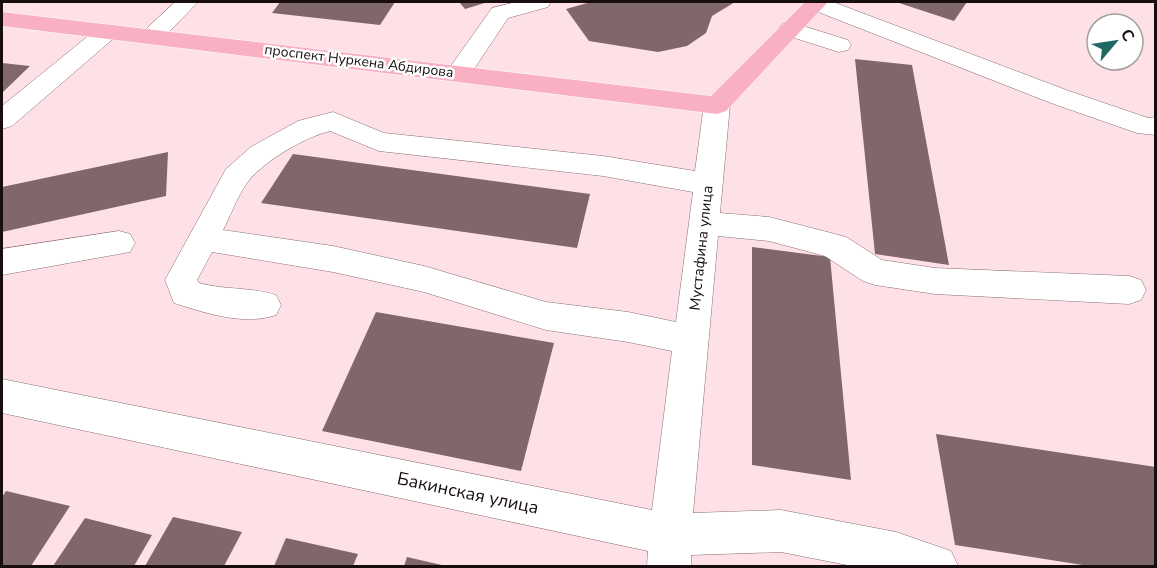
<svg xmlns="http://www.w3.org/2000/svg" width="1157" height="568" font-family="'Nunito Sans',sans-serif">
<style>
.building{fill:#80676b}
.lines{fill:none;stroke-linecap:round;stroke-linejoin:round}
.minor-casing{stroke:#886e73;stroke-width:1}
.major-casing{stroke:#fff;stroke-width:1}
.minor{fill:#fff;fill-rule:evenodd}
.major{fill:#f9b0c2;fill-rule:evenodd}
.labels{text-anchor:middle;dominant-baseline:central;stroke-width:5;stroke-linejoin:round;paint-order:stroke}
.far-street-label{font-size:14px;fill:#180e10;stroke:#fff}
.street-label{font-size:15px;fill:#180e10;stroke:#fff}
.near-street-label{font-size:18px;fill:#180e10;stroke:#fff}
</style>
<rect width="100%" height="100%" fill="#fee1e6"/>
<!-- building -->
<g class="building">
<path d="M 280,2 L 395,2 L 380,25 L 272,13 Z"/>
<path d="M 459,2 L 488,2 L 465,9 Z"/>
<path d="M 591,2 L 735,2 L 712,16 L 706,33 L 687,46 L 658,52 L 589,41 L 566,9 Z"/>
<path d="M 896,2 L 967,2 L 954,21 Z"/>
<path d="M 855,59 L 912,65 L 949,265 L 875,254 Z"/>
<path d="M 2,63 L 30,66 L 2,93 Z"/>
<path d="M 168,152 L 166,196 L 2,232 L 2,187 Z"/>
<path d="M 293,154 L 590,194 L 577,248 L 261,203 Z"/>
<path d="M 752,247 L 830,257 L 851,480 L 752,465 Z"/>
<path d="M 376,312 L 554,343 L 521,471 L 322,431 Z"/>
<path d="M 936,434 L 1156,467 L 1156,566 L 1089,566 L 955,545 Z"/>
<path d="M 6,491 L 70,506 L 31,566 L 2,566 L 2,497 Z"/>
<path d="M 173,517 L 242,532 L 224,566 L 145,566 Z"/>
<path d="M 85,518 L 152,535 L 134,566 L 53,566 Z"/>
<path d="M 286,538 L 358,554 L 353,566 L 274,566 Z"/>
<path d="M 407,557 L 446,566 L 404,566 Z"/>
</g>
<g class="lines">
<!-- minor casing -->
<g class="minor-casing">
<g id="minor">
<path d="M 175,2 L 198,2 L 160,41 L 152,43 L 144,41 L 140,36 L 144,31 Z"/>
<path d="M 516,2 L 551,2 L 548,7 L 508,18 L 468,78 L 459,81 L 450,78 L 446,73 L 492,8 Z"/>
<path d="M 806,2 L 833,2 L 1069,91 L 1148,118 L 1156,117 L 1156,135 L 1137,133 L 1051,103 L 808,8 Z"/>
<path d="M 790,22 L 848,40 L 851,45 L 848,50 L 839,52 L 782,34 L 778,29 L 782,24 Z"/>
<path d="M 106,26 L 114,28 L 118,33 L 114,38 L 12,126 L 2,129 L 2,106 L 98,28 Z"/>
<path d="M 717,96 L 726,99 L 730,105 L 720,213 L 769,217 L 835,234 L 846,237 L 882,260 L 935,268 L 1129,276 L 1141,280 L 1146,290 L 1141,300 L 1129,304 L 935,294 L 875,285 L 863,281 L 825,256 L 769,241 L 718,236 L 693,513 L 781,510 L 896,532 L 951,551 L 958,566 L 852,566 L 781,552 L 691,555 L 691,566 L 647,566 L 648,551 L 2,413 L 2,379 L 652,510 L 672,351 L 628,342 L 546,330 L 424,292 L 333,272 L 212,252 L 197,280 L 199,283 C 224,290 251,287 276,295 L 281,305 L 276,315 C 244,326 205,313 174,303 L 165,280 L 226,169 L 251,147 L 298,121 L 333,112 L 384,133 L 603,156 L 695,171 L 704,105 L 708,99 ZM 330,131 L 379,151 L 603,176 L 693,192 L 676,322 L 628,312 L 546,302 L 424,266 L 333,246 L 223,230 C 231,215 237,197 247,183 C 262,162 305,137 330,131 Z"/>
<path d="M 119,231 L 130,234 L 135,243 L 130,252 L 2,275 L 2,249 Z"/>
</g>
</g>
<!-- major casing -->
<g class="major-casing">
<path id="major" d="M 805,2 L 828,2 L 726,111 L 717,114 L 2,26 L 2,12 L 711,96 Z"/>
</g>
<!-- minor -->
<use href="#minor" class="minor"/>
<!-- major -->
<use href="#major" class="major"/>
</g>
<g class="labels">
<!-- far-street labels -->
<g class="far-street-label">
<text transform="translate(359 61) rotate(7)">проспект Нуркена Абдирова</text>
</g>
<!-- street labels -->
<g class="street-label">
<text transform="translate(701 248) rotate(-84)">Мустафина улица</text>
</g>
<!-- near-street labels -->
<g class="near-street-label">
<text transform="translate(468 493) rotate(12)">Бакинская улица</text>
</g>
</g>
<!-- border -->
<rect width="1157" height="568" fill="none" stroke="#180e10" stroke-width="6"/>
<!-- north arrow -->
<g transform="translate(1115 42) rotate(61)"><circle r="28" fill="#ffffff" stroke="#a39f9f" stroke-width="1.5"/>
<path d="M0-4.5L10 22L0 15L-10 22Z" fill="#1f6962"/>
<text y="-9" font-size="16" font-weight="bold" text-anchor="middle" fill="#180e10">С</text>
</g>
</svg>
